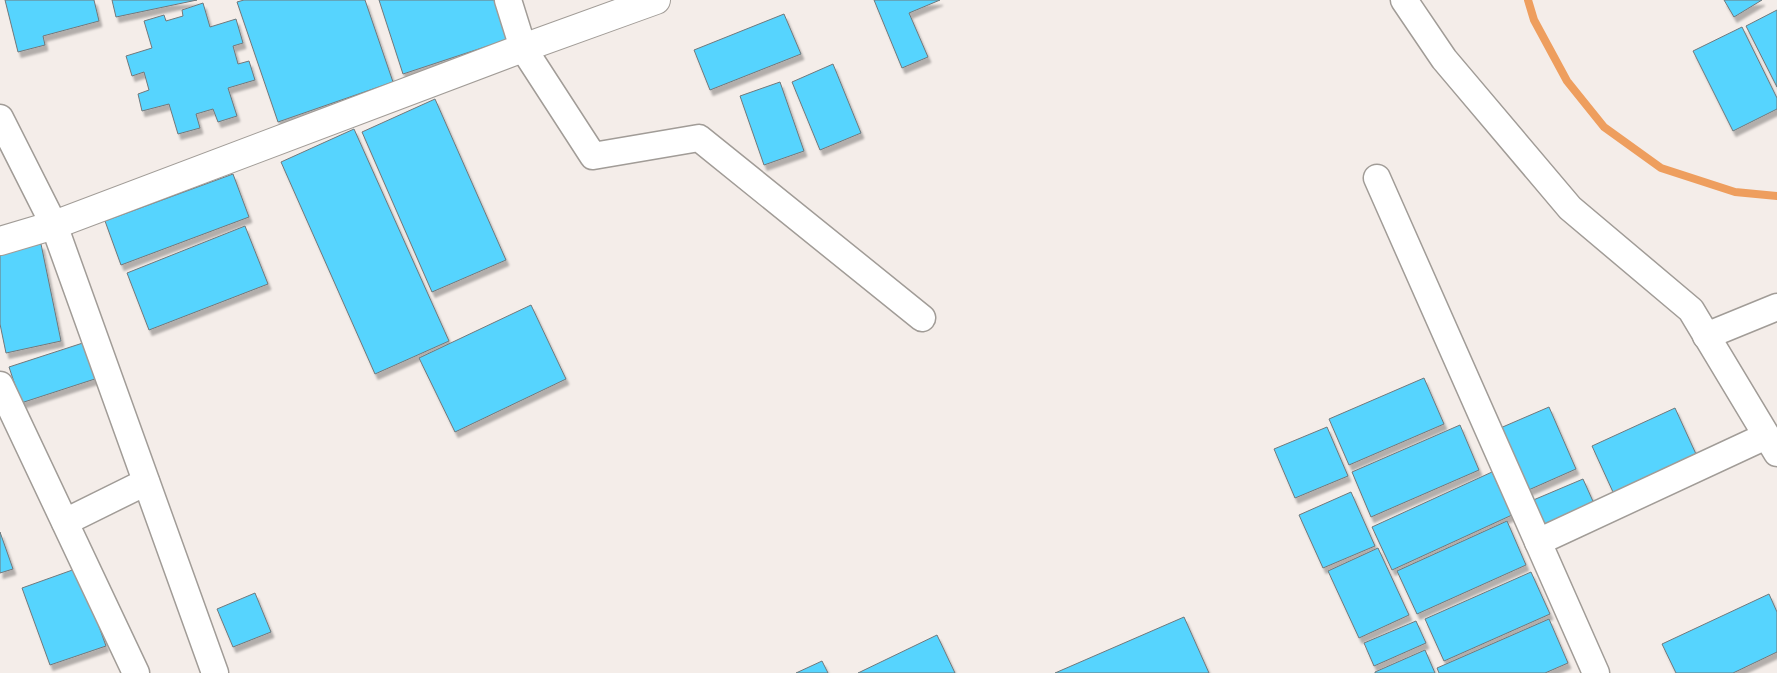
<svg xmlns="http://www.w3.org/2000/svg" width="1777" height="673" font-family="'Titillium Web',sans-serif">
<style>
.lines{fill:none;stroke-linecap:round;stroke-linejoin:round}
.stream{stroke:#ee9e5e;stroke-width:8}
.building{fill:#56d4fe;stroke:#71787b;filter:url(#shadow)}
.street-casing{stroke:#a19c97;stroke-width:29}
.secondary-casing{stroke:#a19c97;stroke-width:30}
.street{stroke:#fff;stroke-width:26}
.secondary{stroke:#fff;stroke-width:28}
</style>
<defs>
<filter id="shadow"><feDropShadow dx="3" dy="5.5" stdDeviation="1" flood-color="#0004"/></filter>
</defs>
<rect width="100%" height="100%" fill="#f4ede9"/>
<g class="lines">
<!-- stream -->
<path class="stream" d="M 1528,0 L 1534,20 L 1567,81 L 1604,127 L 1661,168 L 1735,192 L 1777,196"/>
</g>
<!-- building -->
<g class="building">
<path d="M 5,0 L 94,0 L 99,21 L 43,36 L 45,45 L 18,52 Z"/>
<path d="M 112,0 L 197,0 L 116,17 Z"/>
<path d="M 244,0 L 365,0 L 393,82 L 278,122 L 237,2 Z"/>
<path d="M 379,0 L 496,0 L 509,39 L 403,74 Z"/>
<path d="M 874,0 L 940,0 L 909,13 L 928,57 L 902,68 Z"/>
<path d="M 1724,0 L 1762,0 L 1734,17 Z"/>
<path d="M 203,3 L 210,27 L 236,19 L 243,43 L 233,46 L 238,64 L 249,61 L 255,80 L 228,88 L 237,116 L 218,122 L 213,109 L 196,114 L 200,128 L 178,134 L 169,104 L 142,111 L 138,94 L 149,90 L 144,72 L 132,76 L 126,56 L 152,48 L 144,21 L 164,15 L 166,21 L 183,16 L 182,10 Z"/>
<path d="M 1777,10 L 1777,87 L 1746,26 Z"/>
<path d="M 784,14 L 801,54 L 710,90 L 694,50 Z"/>
<path d="M 1742,27 L 1777,98 L 1777,109 L 1733,131 L 1693,51 Z"/>
<path d="M 833,64 L 861,133 L 820,150 L 792,82 Z"/>
<path d="M 780,82 L 804,151 L 764,165 L 740,96 Z"/>
<path d="M 435,99 L 506,260 L 432,292 L 362,132 Z"/>
<path d="M 354,129 L 449,341 L 375,374 L 281,162 Z"/>
<path d="M 233,174 L 249,217 L 121,265 L 105,221 Z"/>
<path d="M 245,226 L 268,284 L 149,330 L 127,273 Z"/>
<path d="M 41,244 L 61,341 L 6,353 L 0,324 L 0,252 Z"/>
<path d="M 531,305 L 566,379 L 455,432 L 419,358 Z"/>
<path d="M 92,340 L 104,376 L 21,403 L 9,367 Z"/>
<path d="M 1424,378 L 1444,424 L 1349,465 L 1329,419 Z"/>
<path d="M 1549,407 L 1576,469 L 1524,492 L 1498,429 Z"/>
<path d="M 1675,408 L 1701,465 L 1618,503 L 1592,446 Z"/>
<path d="M 1460,425 L 1479,470 L 1371,517 L 1352,472 Z"/>
<path d="M 1327,427 L 1348,476 L 1295,498 L 1274,449 Z"/>
<path d="M 1492,472 L 1512,515 L 1392,570 L 1372,527 Z"/>
<path d="M 1583,479 L 1596,508 L 1544,530 L 1531,501 Z"/>
<path d="M 1351,492 L 1375,546 L 1323,568 L 1299,515 Z"/>
<path d="M 1507,521 L 1526,565 L 1417,614 L 1397,571 Z"/>
<path d="M 0,532 L 13,569 L 0,573 Z"/>
<path d="M 1378,548 L 1409,615 L 1359,638 L 1328,571 Z"/>
<path d="M 78,568 L 106,646 L 50,665 L 22,588 Z"/>
<path d="M 1531,572 L 1550,614 L 1444,661 L 1425,619 Z"/>
<path d="M 255,593 L 271,632 L 233,647 L 217,609 Z"/>
<path d="M 1769,594 L 1777,612 L 1777,652 L 1733,673 L 1676,673 L 1662,644 Z"/>
<path d="M 1184,617 L 1209,673 L 1055,673 Z"/>
<path d="M 1549,619 L 1568,663 L 1545,673 L 1439,673 L 1437,668 Z"/>
<path d="M 1416,621 L 1426,643 L 1374,666 L 1364,643 Z"/>
<path d="M 937,635 L 955,673 L 858,673 Z"/>
<path d="M 1425,650 L 1435,673 L 1375,673 L 1375,672 Z"/>
<path d="M 822,661 L 828,673 L 796,673 Z"/>
</g>
<g class="lines">
<!-- street casing -->
<g class="street-casing">
<g id="street">
<path d="M 508,0 L 523,48 L 593,156 L 699,138 L 922,318"/>
<path d="M 1404,0 L 1444,59 L 1570,208 L 1691,310 L 1777,453"/>
<path d="M 0,118 L 54,225 L 215,673"/>
<path d="M 1377,178 L 1596,673"/>
<path d="M 1706,336 L 1777,307"/>
<path d="M 0,385 L 136,673"/>
<path d="M 65,522 L 146,482"/>
<path d="M 1538,542 L 1766,436"/>
</g>
</g>
<!-- secondary casing -->
<g class="secondary-casing">
<path id="secondary" d="M 0,241 L 54,225 L 523,48 L 656,0"/>
</g>
<!-- street -->
<use href="#street" class="street"/>
<!-- secondary -->
<use href="#secondary" class="secondary"/>
</g>
</svg>
